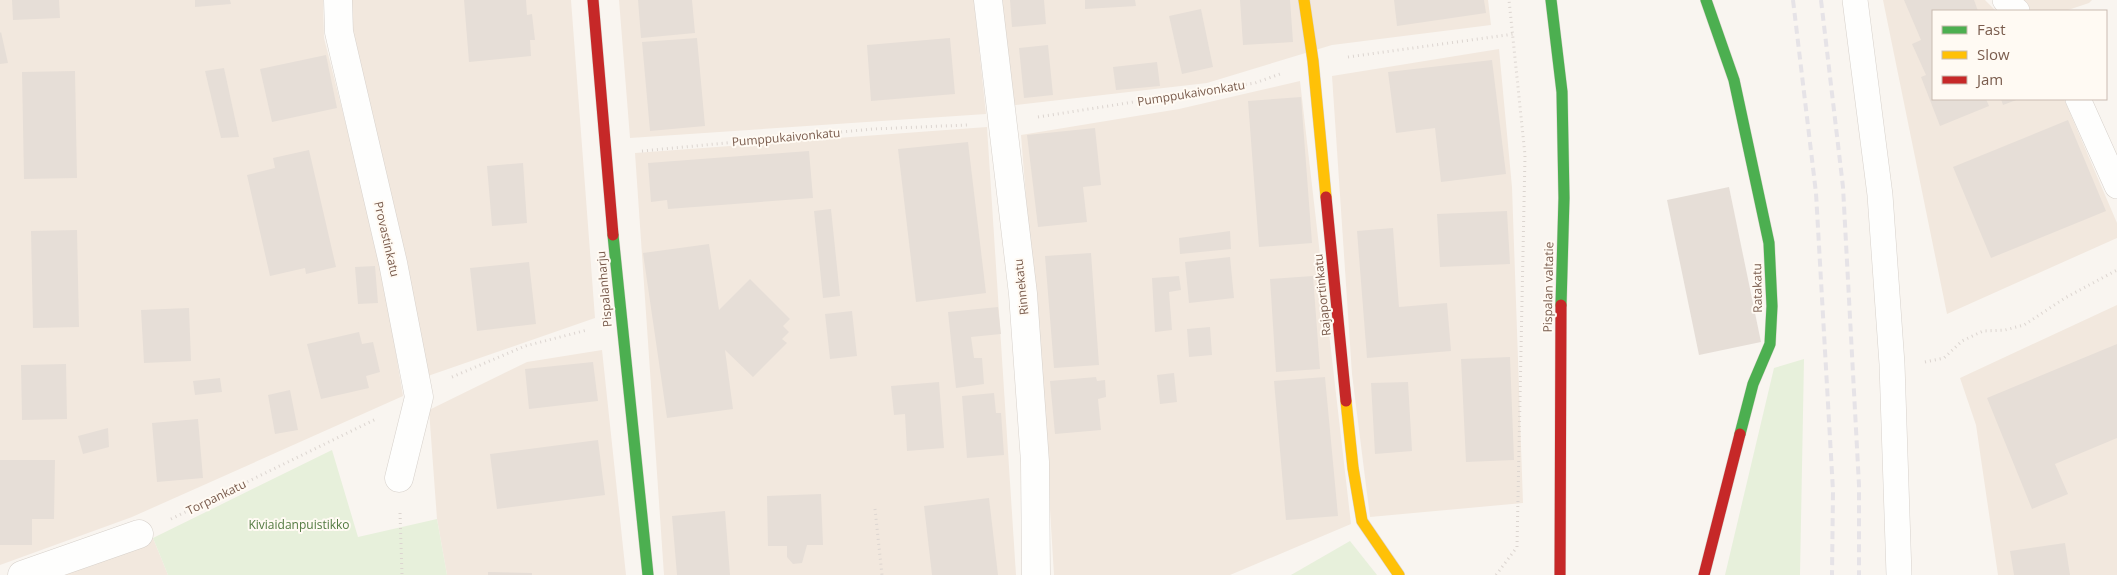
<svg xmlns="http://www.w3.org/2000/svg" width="2117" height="575" font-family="'Open Sans',sans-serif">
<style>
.residential{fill:#f2e8de}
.green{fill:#e7f0db}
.building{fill:#e6ded7}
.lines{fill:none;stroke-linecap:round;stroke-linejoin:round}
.lane-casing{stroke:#d7d1cb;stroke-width:26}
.street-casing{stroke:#d7d1cb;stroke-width:29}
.fast-casing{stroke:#d9d2cb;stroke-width:12}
.slow-casing{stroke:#d9d2cb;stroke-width:12}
.jam-casing{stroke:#d9d2cb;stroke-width:12}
.path{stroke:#dcd5d0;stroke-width:3;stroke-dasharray:1 4;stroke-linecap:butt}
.lane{stroke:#fefefd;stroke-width:25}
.street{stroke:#fefefd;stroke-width:28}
.fast{stroke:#4caf50;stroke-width:11}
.slow{stroke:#ffc107;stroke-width:11}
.jam{stroke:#c62828;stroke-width:11}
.rail{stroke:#e6e3e7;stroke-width:4;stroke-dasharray:8 5;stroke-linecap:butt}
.labels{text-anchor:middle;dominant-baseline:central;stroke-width:4;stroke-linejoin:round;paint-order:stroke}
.street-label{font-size:12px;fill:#7a5c4d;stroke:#fffaf3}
.park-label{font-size:12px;fill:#537a41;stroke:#fffaf3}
</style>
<rect width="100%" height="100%" fill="#f9f5f0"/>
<!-- residential -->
<g class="residential">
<path d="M 0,0 L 323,0 L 324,38 L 381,263 L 403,396 L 132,517 L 0,565 Z"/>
<path d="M 350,0 L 571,0 L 595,318 L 425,377 L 351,32 Z"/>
<path d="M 619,0 L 974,0 L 986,114 L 630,138 Z"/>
<path d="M 997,0 L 1488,0 L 1491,25 L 1332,45 L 1207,83 L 1008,106 Z"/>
<path d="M 1883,0 L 1985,0 L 1996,11 L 1933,11 L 1933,99 L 2064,99 L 2117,223 L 2117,238 L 1947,314 Z"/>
<path d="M 2018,0 L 2092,0 L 2089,3 L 2065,11 L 2029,11 Z"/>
<path d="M 1499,49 L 1512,187 L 1523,503 L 1370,517 L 1352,374 L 1332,76 Z"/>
<path d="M 1300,81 L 1351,524 L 1230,575 L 1054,575 L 1047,461 L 1021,135 L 1179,109 Z"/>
<path d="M 987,127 L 1016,575 L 664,575 L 635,153 Z"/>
<path d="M 2117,305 L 2117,575 L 1998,575 L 1976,425 L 1960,378 Z"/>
<path d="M 602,350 L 626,575 L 447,575 L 437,519 L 429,410 L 527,362 Z"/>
<path d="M 153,538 L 168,575 L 56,575 Z"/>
</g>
<!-- green -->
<g class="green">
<path d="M 1804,359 L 1800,575 L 1725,575 L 1774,368 Z"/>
<path d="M 332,450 L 358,537 L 437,519 L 447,575 L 168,575 L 153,538 Z"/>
<path d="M 1350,541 L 1377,575 L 1291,575 Z"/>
</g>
<!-- building -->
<g class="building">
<path d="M 12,0 L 59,0 L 60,18 L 13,20 Z"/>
<path d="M 195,0 L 230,0 L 231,4 L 195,7 Z"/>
<path d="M 464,0 L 526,0 L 527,15 L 532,14 L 535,40 L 530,40 L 531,56 L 469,62 Z"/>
<path d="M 638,0 L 692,0 L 695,33 L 641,38 Z"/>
<path d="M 1010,0 L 1044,0 L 1046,24 L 1012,27 Z"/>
<path d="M 1085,0 L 1135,0 L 1136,6 L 1085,9 Z"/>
<path d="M 1240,0 L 1290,0 L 1293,42 L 1243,45 Z"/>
<path d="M 1394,0 L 1484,0 L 1486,13 L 1397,26 Z"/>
<path d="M 1904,0 L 1974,0 L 1978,11 L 1933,11 L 1933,99 L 1986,99 L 1989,106 L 1940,126 L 1921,77 L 1926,75 L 1912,44 L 1921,40 Z"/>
<path d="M 1201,9 L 1213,67 L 1182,74 L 1169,16 Z"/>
<path d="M 1,32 L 8,63 L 0,64 L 0,33 Z"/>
<path d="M 697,38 L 705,126 L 650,131 L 642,42 Z"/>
<path d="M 950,38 L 955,94 L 871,101 L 867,45 Z"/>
<path d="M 1048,45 L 1053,95 L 1024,98 L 1019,48 Z"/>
<path d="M 326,55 L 337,108 L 272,122 L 260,69 Z"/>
<path d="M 1492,60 L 1506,174 L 1441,182 L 1435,128 L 1396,133 L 1388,72 Z"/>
<path d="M 1157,62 L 1160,86 L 1116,90 L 1113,67 Z"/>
<path d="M 224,68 L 239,137 L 221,138 L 205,71 Z"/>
<path d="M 75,71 L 77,178 L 24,179 L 22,72 Z"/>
<path d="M 1301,97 L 1312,243 L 1259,247 L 1248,101 Z"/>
<path d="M 2001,99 L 2019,99 L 2003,105 Z"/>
<path d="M 2068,120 L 2106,211 L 1991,258 L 1953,167 Z"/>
<path d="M 1095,128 L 1101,185 L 1083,187 L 1087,222 L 1038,227 L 1027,135 Z"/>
<path d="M 968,142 L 986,293 L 916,302 L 898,149 Z"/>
<path d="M 309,150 L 336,267 L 306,274 L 305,268 L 270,276 L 247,175 L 275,168 L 273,158 Z"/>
<path d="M 809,151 L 813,198 L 668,209 L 667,200 L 651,202 L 648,163 Z"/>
<path d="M 523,163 L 527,223 L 492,226 L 487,166 Z"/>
<path d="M 1729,187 L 1761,342 L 1699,355 L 1667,200 Z"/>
<path d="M 831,209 L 840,296 L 823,298 L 814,211 Z"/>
<path d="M 1507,211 L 1510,264 L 1440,267 L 1437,214 Z"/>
<path d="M 1393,228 L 1399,307 L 1447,303 L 1451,351 L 1367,358 L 1357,231 Z"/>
<path d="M 77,230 L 79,327 L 33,328 L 31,231 Z"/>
<path d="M 1230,231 L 1231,249 L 1180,254 L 1179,238 Z"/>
<path d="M 709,244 L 719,310 L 750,279 L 790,319 L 783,326 L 789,332 L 782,339 L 787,343 L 753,377 L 725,350 L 733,409 L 667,418 L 643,253 Z"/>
<path d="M 1091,253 L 1099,365 L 1054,368 L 1045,256 Z"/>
<path d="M 1230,257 L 1234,298 L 1189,303 L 1185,262 Z"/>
<path d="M 529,262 L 536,324 L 477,331 L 470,268 Z"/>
<path d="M 375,266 L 378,303 L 358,304 L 355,267 Z"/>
<path d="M 1179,276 L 1181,290 L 1169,292 L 1172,330 L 1155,332 L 1152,278 Z"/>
<path d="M 1313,276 L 1320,369 L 1276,372 L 1270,279 Z"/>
<path d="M 998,307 L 1001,334 L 971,337 L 974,358 L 982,358 L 984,384 L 956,388 L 948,312 Z"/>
<path d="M 189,308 L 191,361 L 144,363 L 141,310 Z"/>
<path d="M 852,311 L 857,356 L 830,359 L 825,314 Z"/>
<path d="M 1210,327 L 1212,355 L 1189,357 L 1187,329 Z"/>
<path d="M 359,332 L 362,344 L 373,342 L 380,372 L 366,376 L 369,388 L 321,399 L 307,344 Z"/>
<path d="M 2117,344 L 2117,438 L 2055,464 L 2068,494 L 2032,509 L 1987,398 Z"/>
<path d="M 1510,357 L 1514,460 L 1466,462 L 1461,359 Z"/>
<path d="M 593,362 L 598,401 L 529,409 L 525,369 Z"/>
<path d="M 66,364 L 67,419 L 22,420 L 21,365 Z"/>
<path d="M 1174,373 L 1177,402 L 1160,404 L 1157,375 Z"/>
<path d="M 1096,377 L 1097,381 L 1105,380 L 1106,397 L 1098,399 L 1101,430 L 1055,434 L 1050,381 Z"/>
<path d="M 1325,377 L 1338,516 L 1286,520 L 1274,381 Z"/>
<path d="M 220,378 L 222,392 L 195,395 L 193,381 Z"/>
<path d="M 939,382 L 944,448 L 907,451 L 905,414 L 894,415 L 891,386 Z"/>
<path d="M 1408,382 L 1412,451 L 1375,454 L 1371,383 Z"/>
<path d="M 290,390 L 298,430 L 275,434 L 268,395 Z"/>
<path d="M 994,393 L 996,413 L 1001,413 L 1004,455 L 967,458 L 962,396 Z"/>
<path d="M 198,419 L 203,478 L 157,482 L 152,423 Z"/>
<path d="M 108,428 L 109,447 L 83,454 L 78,436 Z"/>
<path d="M 598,440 L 605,495 L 497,509 L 490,454 Z"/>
<path d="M 0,460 L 55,460 L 54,519 L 32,519 L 32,545 L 0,545 Z"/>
<path d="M 821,494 L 823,545 L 807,545 L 802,563 L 793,564 L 787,557 L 787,546 L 768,546 L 767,496 Z"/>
<path d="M 989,498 L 998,575 L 932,575 L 924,506 Z"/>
<path d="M 725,511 L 730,575 L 677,575 L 672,516 Z"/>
<path d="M 2065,543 L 2070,575 L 2014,575 L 2010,551 Z"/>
<path d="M 488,572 L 532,573 L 532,575 L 488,575 Z"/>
</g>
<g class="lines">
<!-- lane casing -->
<g class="lane-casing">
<g id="lane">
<path d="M 1855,0 L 1880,195 L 1892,364 L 1899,575"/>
<path d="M 2005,0 L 2017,11"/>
<path d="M 2078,99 L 2117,186"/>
</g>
</g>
<!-- street casing -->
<g class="street-casing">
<g id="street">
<path d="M 338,0 L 339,32 L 393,263 L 419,397 L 399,478"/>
<path d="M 988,0 L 1023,294 L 1035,462 L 1036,575"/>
<path d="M 22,575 L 139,534"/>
</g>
</g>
<!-- fast casing -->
<g class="fast-casing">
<g id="fast">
<path d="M 1551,0 L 1562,92 L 1564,198 L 1561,305"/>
<path d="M 1706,0 L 1734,80 L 1769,243 L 1772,306 L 1770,344 L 1753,384 L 1740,434"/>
<path d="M 613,235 L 648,575"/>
</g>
</g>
<!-- slow casing -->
<g class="slow-casing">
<g id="slow">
<path d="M 1304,0 L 1313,61 L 1326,197"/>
<path d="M 1346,401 L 1353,468 L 1362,521 L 1399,575"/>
</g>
</g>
<!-- jam casing -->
<g class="jam-casing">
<g id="jam">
<path d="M 593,0 L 613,235"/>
<path d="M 1326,197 L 1346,401"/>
<path d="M 1560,575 L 1561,305"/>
<path d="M 1704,575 L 1740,434"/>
</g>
</g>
<!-- path -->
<g class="path">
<path d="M 1348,57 L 1514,34"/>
<path d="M 1038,117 L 1255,83 L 1280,74"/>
<path d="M 642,151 L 873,129 L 967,125"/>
<path d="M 1925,362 L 1944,358 L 1962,341 L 1983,331 L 2005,330 L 2024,325 L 2065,298 L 2117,270"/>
<path d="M 452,377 L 525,346 L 587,330"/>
<path d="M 875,509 L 882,575"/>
<path d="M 400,513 L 402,575"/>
<path d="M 171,519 L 376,419"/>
<path d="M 1496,575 L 1517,547 L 1525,155 L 1509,0"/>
</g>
<!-- lane -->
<use href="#lane" class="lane"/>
<!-- street -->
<use href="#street" class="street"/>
<!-- fast -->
<use href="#fast" class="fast"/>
<!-- slow -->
<use href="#slow" class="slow"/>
<!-- jam -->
<use href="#jam" class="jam"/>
<!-- rail -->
<g class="rail">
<path d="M 1793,0 L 1816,193 L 1833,491 L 1832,575"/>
<path d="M 1821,0 L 1843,187 L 1859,485 L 1859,575"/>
</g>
</g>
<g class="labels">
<!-- street labels -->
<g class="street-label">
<text transform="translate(1191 93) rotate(-9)">Pumppukaivonkatu</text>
<text transform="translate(786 137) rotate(-5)">Pumppukaivonkatu</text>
<text transform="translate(387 239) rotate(77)">Provastinkatu</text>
<text transform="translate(1021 287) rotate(-96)">Rinnekatu</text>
<text transform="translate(1548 287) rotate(-89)">Pispalan valtatie</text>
<text transform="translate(1757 288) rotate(-91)">Ratakatu</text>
<text transform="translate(604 289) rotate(-95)">Pispalanharju</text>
<text transform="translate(1322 295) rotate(-96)">Rajaportinkatu</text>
<text transform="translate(216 497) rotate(-26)">Torpankatu</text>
</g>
<!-- park labels -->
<g class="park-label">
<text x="299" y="524">Kiviaidanpuistikko</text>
</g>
</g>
<!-- legend -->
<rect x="1932" y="10" width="175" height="90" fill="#fffaf3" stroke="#cabbb1"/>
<rect x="1942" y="26" width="25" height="8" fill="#4caf50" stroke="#cabbb1"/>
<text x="1977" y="35" font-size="15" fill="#7a5c4d">Fast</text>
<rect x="1942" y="51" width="25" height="8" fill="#ffc107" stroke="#cabbb1"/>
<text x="1977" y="60" font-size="15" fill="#7a5c4d">Slow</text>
<rect x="1942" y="76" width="25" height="8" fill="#c62828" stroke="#cabbb1"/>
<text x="1977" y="85" font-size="15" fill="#7a5c4d">Jam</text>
</svg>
